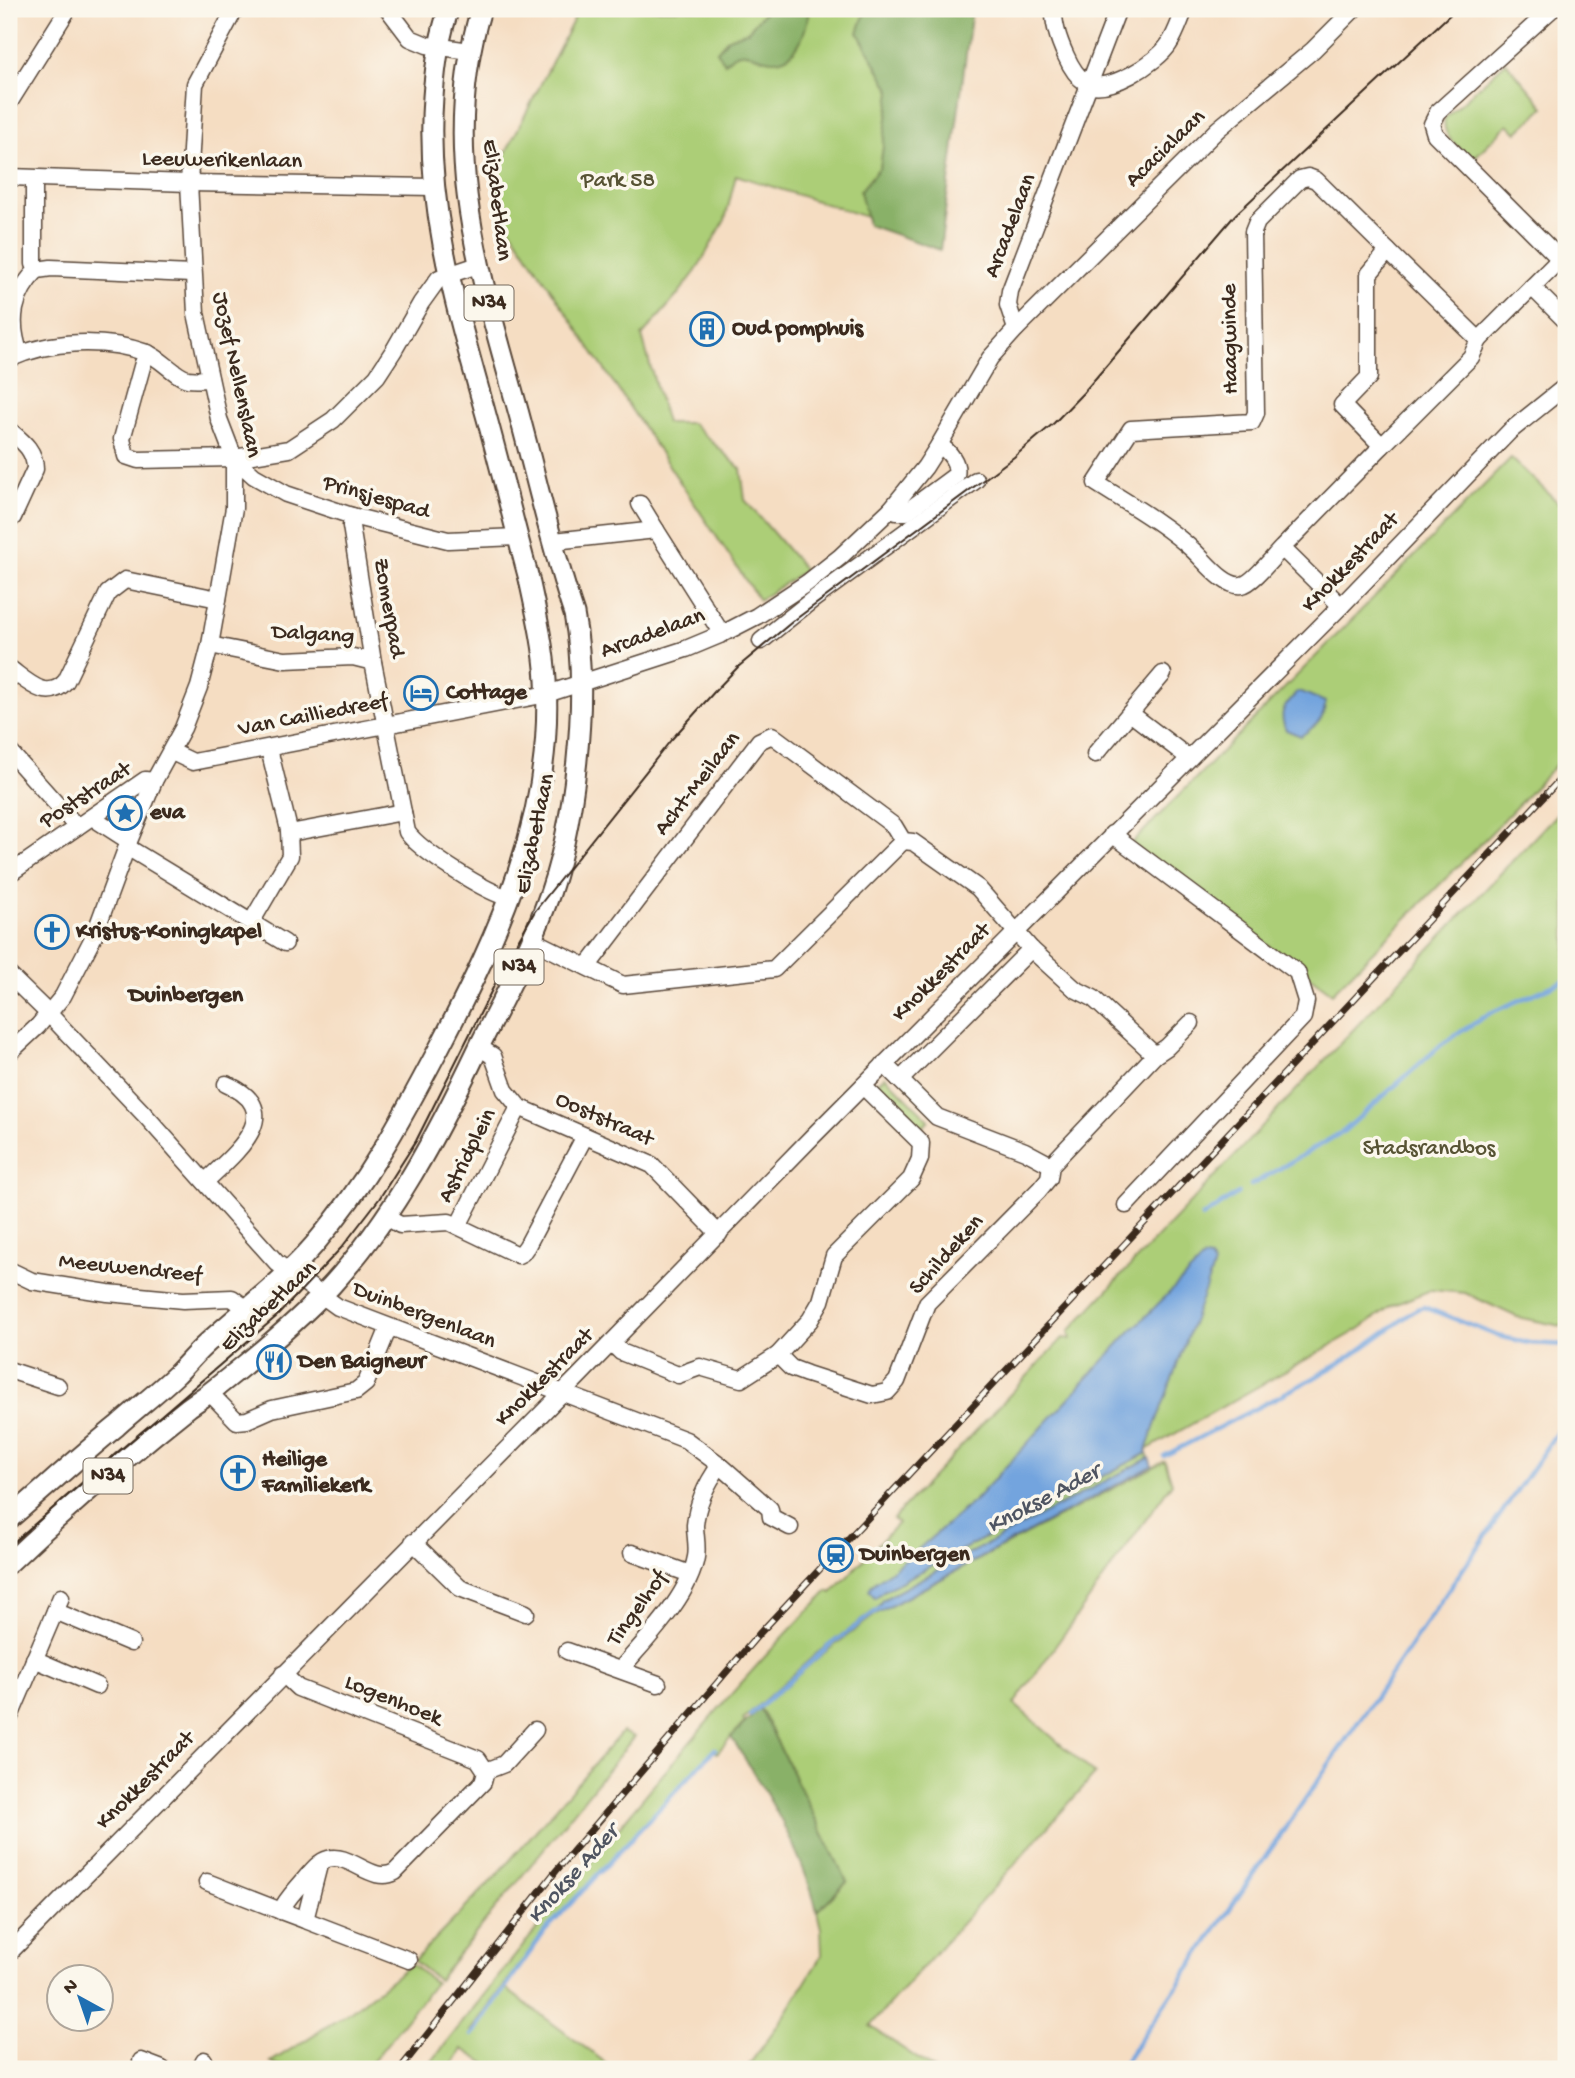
<svg xmlns="http://www.w3.org/2000/svg" width="1575" height="2078" font-family="'Gochi Hand',sans-serif">
<style>
.green{fill:#acce77;stroke:#747c4a;stroke-width:2}
.forest{fill:#89b168;stroke:#626e43;stroke-width:2}
.water{fill:#73a4de;stroke:#57677e;stroke-width:2}
.lines{fill:none;stroke-linecap:round;stroke-linejoin:round}
.stream{stroke:#73a4de;stroke-width:4.5}
.minor-casing{stroke:#574537;stroke-width:19}
.major-casing{stroke:#574537;stroke-width:23}
.minor{stroke:#fff;stroke-width:16}
.major{stroke:#fff;stroke-width:19}
.tram{stroke:#3b2a1e;stroke-width:2}
.rail-casing{stroke:#3b2a1e;stroke-width:7}
.rail{stroke:#fbf7ec;stroke-width:4.5;stroke-dasharray:13;stroke-linecap:butt}
.labels{text-anchor:middle;dominant-baseline:central;stroke-width:7;stroke-linejoin:round;paint-order:stroke}
.shield{fill:#fbf7ec;stroke:#75685c;stroke-width:2}
.shield-label{font-size:21px;font-weight:bold;fill:#3b2a1e}
.street-label{font-size:23px;fill:#3b2a1e;stroke:#fbf7ec}
.park-label{font-size:23px;fill:#575334;stroke:#fbf7ec}
.poi-label{font-size:23px;font-weight:bold;fill:#3b2a1e;stroke:#fbf7ec;text-anchor:start}
.neighbourhood-label{font-size:24px;font-weight:bold;fill:#3b2a1e;stroke:#fbf7ec}
.water-label{font-size:24px;font-style:italic;fill:#4f5561;stroke:#fbf7ec}
</style>
<rect width="100%" height="100%" fill="#fbf7ec"/>
<filter id="ink" filterUnits="userSpaceOnUse"><feTurbulence type="fractalNoise" baseFrequency=".0143" numOctaves="2"/><feDisplacementMap in="SourceGraphic" scale="14" xChannelSelector="R" yChannelSelector="G"/><feConvolveMatrix kernelMatrix="1 2 1 2 8 2 1 2 1" color-interpolation-filters="sRGB"/></filter>
<filter id="wash" filterUnits="userSpaceOnUse"><feTurbulence type="fractalNoise" baseFrequency=".00686" numOctaves="4" result="noise"/><feDisplacementMap in="SourceGraphic" scale="28" xChannelSelector="R" yChannelSelector="G"/><feGaussianBlur stdDeviation="1.57" result="paint"/><feColorMatrix in="noise" values="0 0 0 0 0 0 0 0 0 0 0 0 0 0 0 0 0 1.4 0 .05"/><feComposite in="paint" operator="in"/></filter>
<g filter="url(#wash)">
<rect width="100%" height="100%" fill="#f5ddc2"/>
<!-- green -->
<g class="green">
<path d="M 579,9 L 956,9 L 928,237 L 736,175 L 725,220 L 696,271 L 675,298 L 642,336 L 666,423 L 692,423 L 741,469 L 745,500 L 805,570 L 759,600 L 501,215 L 495,174 Z"/>
<path d="M 1506,62 L 1544,107 L 1517,133 L 1508,124 L 1472,160 C 1459,148 1441,137 1445,118 Z"/>
<path d="M 1511,458 L 1566,510 L 1566,754 L 1498,826 L 1332,993 L 1131,844 Z"/>
<path d="M 1566,804 L 1566,1327 L 1517,1317 L 1465,1293 L 1431,1290 L 1391,1306 L 1358,1330 L 1146,1450 L 1213,1265 L 976,1499 L 915,1552 L 871,1586 L 875,1597 L 883,1591 L 1147,1453 L 1149,1458 L 882,1600 L 878,1608 L 817,1653 L 743,1719 L 745,1722 L 717,1753 L 713,1750 L 546,1929 L 471,2031 L 474,2033 L 506,1989 L 614,2069 L 495,2069 L 462,2049 L 450,2069 L 426,2069 C 492,1984 559,1900 628,1816 C 692,1739 757,1661 828,1591 L 832,1593 L 898,1523 L 893,1519 L 1063,1338 L 1071,1339 L 1069,1331 Z"/>
<path d="M 885,1076 L 929,1120 L 918,1132 L 873,1087 Z"/>
<path d="M 1165,1461 L 1172,1483 L 1014,1704 L 1095,1774 L 870,2026 L 933,2069 L 746,2069 L 785,2015 L 822,1955 L 821,1929 L 817,1911 L 847,1882 L 760,1708 L 820,1656 L 879,1612 Z"/>
<path d="M 622,1732 L 634,1737 L 438,1980 L 414,1961 L 498,1874 Z"/>
<path d="M 411,1964 L 435,1983 L 367,2069 L 285,2069 L 271,2062 L 351,2011 Z"/>
</g>
<!-- forest -->
<g class="forest">
<path d="M 767,9 L 809,9 C 807,28 799,59 775,60 C 754,61 744,41 725,63 L 717,51 L 728,38 L 748,31 Z"/>
<path d="M 866,9 L 972,9 L 940,250 L 868,225 L 860,191 L 880,167 L 891,91 L 858,33 Z"/>
<path d="M 760,1708 L 847,1882 L 817,1911 C 801,1848 766,1791 731,1737 Z"/>
</g>
<!-- water -->
<g class="water">
<path d="M 1297,692 L 1302,692 L 1325,702 C 1325,721 1315,726 1301,736 L 1286,730 C 1277,710 1286,706 1297,692 Z"/>
<path d="M 1204,1258 L 1210,1259 L 1214,1265 L 1146,1450 L 1147,1453 L 883,1591 L 875,1598 L 869,1590 L 871,1586 L 915,1552 L 976,1499 L 1127,1335 Z"/>
<path d="M 1149,1458 L 1152,1466 L 879,1612 L 878,1608 L 882,1600 Z"/>
</g>
<g class="lines">
<!-- stream -->
<g class="stream">
<path d="M 1251,1185 L 1344,1131 L 1441,1045 L 1462,1031 L 1490,1013 L 1566,980"/>
<path d="M 1202,1217 L 1238,1193"/>
<path d="M 1164,1456 L 1314,1378 L 1353,1355 L 1417,1309 L 1424,1307 L 1498,1336 L 1529,1343 L 1566,1345"/>
<path d="M 750,1715 L 830,1645 L 882,1607"/>
<path d="M 472,2035 L 545,1931 L 715,1749"/>
<path d="M 1120,2069 L 1566,1419"/>
</g>
</g>
</g>
<g filter="url(#ink)">
<g class="lines">
<!-- minor casing -->
<g class="minor-casing">
<g id="minor">
<path d="M 388,9 L 410,38 L 427,45 L 470,51"/>
<path d="M 1054,9 C 1053,25 1059,41 1066,56 C 1070,65 1076,76 1085,82 C 1106,96 1158,62 1169,44 C 1176,34 1180,20 1185,9"/>
<path d="M 1552,9 L 1438,112 L 1432,124 L 1435,134 L 1560,259"/>
<path d="M 9,103 L 68,9"/>
<path d="M 9,177 L 189,183 L 434,187"/>
<path d="M 37,270 L 51,268 L 192,274"/>
<path d="M 1532,287 L 1566,321"/>
<path d="M 1016,329 L 1008,305 L 1010,291 L 1118,9"/>
<path d="M 1479,340 L 1566,253"/>
<path d="M 148,353 L 143,363 L 122,439 L 126,456 L 138,460 L 234,458 L 289,449 L 333,420 L 377,376 L 394,350 L 421,303 L 439,278 L 478,265"/>
<path d="M 20,354 C 8,321 13,294 37,270 L 34,264 L 34,179"/>
<path d="M 9,359 C 50,340 104,338 147,353 C 161,358 176,377 188,379 C 195,380 203,379 210,379"/>
<path d="M 9,430 C 22,441 35,450 35,469 L 13,517 L 9,521"/>
<path d="M 1382,446 L 1471,357 L 1479,340 L 1388,251"/>
<path d="M 234,458 L 254,476 L 286,494 L 352,516 L 448,540 L 517,537"/>
<path d="M 640,504 L 656,530"/>
<path d="M 891,509 L 896,512 L 906,512 L 956,475 C 959,463 949,451 939,445"/>
<path d="M 352,516 L 351,526 L 373,662 L 407,832 C 420,851 487,893 510,898"/>
<path d="M 554,541 L 656,530 L 722,634"/>
<path d="M 1282,548 L 1382,446 L 1342,405 L 1369,377 L 1369,274 L 1388,251 L 1316,180 L 1308,177 L 1300,179 L 1257,222 L 1253,232 L 1256,413 L 1252,422 L 1131,429 L 1096,483 C 1129,504 1165,524 1194,551 C 1206,562 1225,588 1242,585 C 1253,583 1273,557 1282,548 L 1341,606"/>
<path d="M 761,641 L 811,601 L 976,480"/>
<path d="M 210,645 L 285,660 L 353,657 L 373,662"/>
<path d="M 9,668 C 27,681 47,703 66,681 L 108,593 L 125,580 L 218,599"/>
<path d="M 1130,713 L 1189,758"/>
<path d="M 269,749 L 289,830 L 295,832 L 403,812"/>
<path d="M 9,751 L 77,827"/>
<path d="M 172,752 L 193,762 L 547,694 L 686,649 L 722,634 L 757,616 L 807,583 L 840,557 L 891,509 L 925,467 L 939,445 L 990,358 L 1016,329 L 1218,129 L 1313,50 L 1354,9"/>
<path d="M 1095,754 L 1163,674"/>
<path d="M 94,816 L 98,821 L 129,841"/>
<path d="M 1112,834 L 1297,972 L 1306,1001 L 1303,1017 L 1126,1205"/>
<path d="M 127,847 L 285,943"/>
<path d="M 9,874 L 145,780 L 154,781"/>
<path d="M 252,921 L 290,856 L 289,830"/>
<path d="M 532,940 L 623,985 L 774,969 L 903,841"/>
<path d="M 587,967 L 759,741 L 772,735 L 894,826 L 903,841 L 913,842 L 978,888 L 1031,949 L 1075,989 L 1093,998 L 1155,1055"/>
<path d="M 9,975 L 49,1014 L 144,1114 L 277,1263 L 338,1307 L 686,1440 L 720,1465 L 770,1509 L 771,1517 L 790,1527"/>
<path d="M 479,1047 L 493,1056 L 505,1090 L 519,1107 L 652,1165 L 719,1234"/>
<path d="M 9,1053 L 38,1026 L 63,996 L 94,936 L 129,841 L 154,781 L 183,728 L 199,687 L 210,645 L 234,508 L 234,458 L 219,419 L 196,313 L 189,183 L 195,84 L 235,9"/>
<path d="M 884,1064 L 937,1117 L 1025,1151 L 1051,1165 L 1155,1055 L 1167,1047 L 1191,1023"/>
<path d="M 900,1080 L 1031,949"/>
<path d="M 205,1182 C 233,1155 290,1111 226,1084"/>
<path d="M 385,1216 L 400,1225 L 449,1222 L 518,1255 L 522,1253 L 527,1246 L 585,1136"/>
<path d="M 458,1226 L 519,1107"/>
<path d="M 9,1270 L 32,1281 L 108,1293 L 183,1300 L 232,1298 L 247,1309"/>
<path d="M 612,1343 L 621,1352 L 678,1375 L 700,1367 L 741,1379 L 778,1355 L 791,1368 L 807,1374 L 872,1395 L 887,1392 L 897,1381 L 927,1303 L 1039,1190 L 1049,1178 L 1051,1165"/>
<path d="M 778,1355 L 810,1320 L 821,1301 L 834,1256 L 911,1179 L 920,1159 L 921,1143 L 863,1086"/>
<path d="M 9,1370 L 58,1386"/>
<path d="M 210,1393 L 237,1421 L 247,1420 L 272,1409 L 356,1391 L 366,1383 L 389,1327"/>
<path d="M 413,1542 L 460,1588 L 526,1613"/>
<path d="M 632,1553 L 690,1574"/>
<path d="M 55,1611 L 131,1643"/>
<path d="M 567,1651 L 658,1684"/>
<path d="M 34,1659 L 97,1686"/>
<path d="M 621,1669 C 646,1639 689,1597 696,1557 C 698,1547 695,1535 695,1525 C 697,1503 707,1483 720,1465"/>
<path d="M 283,1674 L 298,1688 L 478,1759 L 486,1771 L 483,1782 L 395,1872 C 372,1885 350,1852 328,1859 C 319,1861 310,1873 304,1880 C 296,1890 286,1899 281,1911 L 305,1920 L 319,1865"/>
<path d="M 9,1719 L 61,1597"/>
<path d="M 486,1771 L 504,1764 L 535,1730"/>
<path d="M 207,1882 L 281,1911"/>
<path d="M 305,1920 L 409,1960"/>
<path d="M 9,1953 L 577,1378 L 813,1136 L 1341,606 L 1510,431 L 1566,386"/>
<path d="M 141,2061 L 162,2069"/>
<path d="M 200,2069 L 204,2060"/>
</g>
</g>
<!-- major casing -->
<g class="major-casing">
<g id="major">
<path d="M 9,1519 C 45,1488 80,1456 117,1426 C 137,1408 158,1392 177,1374 C 187,1364 195,1354 205,1345 C 241,1312 282,1282 314,1245 C 368,1182 401,1120 439,1048 C 500,931 554,815 546,680 C 544,646 536,612 529,579 C 514,524 501,469 486,415 C 457,310 425,207 433,97 C 435,68 439,36 449,9"/>
<path d="M 9,1563 C 66,1509 127,1456 189,1407 C 197,1401 206,1396 213,1390 C 254,1358 295,1324 331,1286 C 394,1217 438,1133 478,1049 C 501,1002 527,956 545,907 C 575,830 590,695 574,614 C 552,549 537,481 519,414 C 481,276 438,152 481,9"/>
</g>
</g>
<!-- minor -->
<use href="#minor" class="minor"/>
<!-- major -->
<use href="#major" class="major"/>
<!-- tram -->
<path class="tram" d="M 9,1546 L 277,1316 L 342,1247 L 379,1199 L 416,1141 L 510,954 L 535,911 L 671,740 L 716,690 L 738,667 L 792,622 L 1014,457 L 1054,423 L 1083,393 L 1236,214 L 1456,9"/>
<!-- rail casing -->
<g class="rail-casing">
<path id="rail" d="M 400,2069 L 556,1871 L 759,1634 L 1566,773"/>
</g>
<!-- rail -->
<use href="#rail" class="rail"/>
</g>
</g>
<!-- icons -->
<defs>
<g id="building-ring" transform="scale(1.75)"><circle r="9.5" fill="#fbf7ec" stroke="#1f6fb2" stroke-width="1.5"/><path d="M-4-6H4V6H1V3H-1V6H-4ZM-2.5-4.3h1.7v1.8h-1.7ZM.8-4.3h1.7v1.8H.8ZM-2.5-1h1.7V.8h-1.7ZM.8-1h1.7V.8H.8Z" fill="#1f6fb2"/></g>
<g id="hotel-ring" transform="scale(1.75)"><circle r="9.5" fill="#fbf7ec" stroke="#1f6fb2" stroke-width="1.5"/><path d="M-6-4.5h1.5V1H6V5H4.5V3h-9V5H-6ZM-4 0a1.8 1.8 0 1 1 3.6 0ZM.5 0V-2.5h3Q6-2.5 6 0Z" fill="#1f6fb2"/></g>
<g id="sight-ring" transform="scale(1.75)"><circle r="9.5" fill="#fbf7ec" stroke="#1f6fb2" stroke-width="1.5"/><path d="M0-6L1.8-2.2L6-1.7L2.9 1.2L3.7 5.4L0 3.3L-3.7 5.4L-2.9 1.2L-6-1.7L-1.8-2.2Z" fill="#1f6fb2"/></g>
<g id="church-ring" transform="scale(1.75)"><circle r="9.5" fill="#fbf7ec" stroke="#1f6fb2" stroke-width="1.5"/><path d="M-1.2-6h2.4v3.5h3.3v2.4h-3.3V6h-2.4V-.1h-3.3v-2.4h3.3Z" fill="#1f6fb2"/></g>
<g id="restaurant-ring" transform="scale(1.75)"><circle r="9.5" fill="#fbf7ec" stroke="#1f6fb2" stroke-width="1.5"/><path d="M-5-6h1v4h1v-4h1v4h1v-4h1v5L-1.5 .5V6h-2V.5L-5-1ZM5-6V6H3V1.5H1.5Q1.5-4 5-6Z" fill="#1f6fb2"/></g>
<g id="station-ring" transform="scale(1.75)"><circle r="9.5" fill="#fbf7ec" stroke="#1f6fb2" stroke-width="1.5"/><path d="M-3-6H3Q5-6 5-4V2Q5 4 3 4L4.5 6H3L1.5 4h-3L-3 6H-4.5L-3 4Q-5 4-5 2V-4Q-5-6-3-6ZM-3.5-4v3h7v-3ZM-3.5 1v1.5H-2V1ZM2 1v1.5H3.5V1Z" fill="#1f6fb2"/></g>
</defs>
<g fill-rule="evenodd">
<use href="#building-ring" x="707" y="329"/>
<use href="#hotel-ring" x="421" y="693"/>
<use href="#sight-ring" x="125" y="813"/>
<use href="#church-ring" x="52" y="932"/>
<use href="#restaurant-ring" x="274" y="1362"/>
<use href="#church-ring" x="238" y="1473"/>
<use href="#station-ring" x="836" y="1555"/>
</g>
<g class="labels">
<!-- shield labels -->
<g class="shield">
<rect x="464.5" y="285.5" width="49" height="35" rx="5"/>
<rect x="494.5" y="949.5" width="49" height="35" rx="5"/>
<rect x="83.5" y="1458.5" width="49" height="35" rx="5"/>
</g>
<g class="shield-label">
<text x="489" y="303">N34</text>
<text x="519" y="967">N34</text>
<text x="108" y="1476">N34</text>
</g>
<!-- street labels -->
<g class="street-label">
<text transform="translate(1166 149) rotate(-44)">Acacialaan</text>
<text transform="translate(222 161) rotate(1)">Leeuwerikenlaan</text>
<text transform="translate(496 200) rotate(83)">Elizabetlaan</text>
<text transform="translate(1011 226) rotate(-69)">Arcadelaan</text>
<text transform="translate(1231 339) rotate(-91)">Haagwinde</text>
<text transform="translate(236 375) rotate(78)">Jozef Nellenslaan</text>
<text transform="translate(376 498) rotate(16)">Prinsjespad</text>
<text transform="translate(1351 563) rotate(-46)">Knokkestraat</text>
<text transform="translate(388 608) rotate(80)">Zomerpad</text>
<text transform="translate(653 634) rotate(-20)">Arcadelaan</text>
<text transform="translate(313 635) rotate(3)">Dalgang</text>
<text transform="translate(313 716) rotate(-11)">Van Cailliedreef</text>
<text transform="translate(698 784) rotate(-52)">Acht-Meilaan</text>
<text transform="translate(86 796) rotate(-33)">Poststraat</text>
<text transform="translate(536 834) rotate(-78)">Elizabetlaan</text>
<text transform="translate(942 973) rotate(-45)">Knokkestraat</text>
<text transform="translate(604 1120) rotate(24)">Ooststraat</text>
<text transform="translate(468 1156) rotate(-63)">Astridplein</text>
<text transform="translate(947 1255) rotate(-48)">Schildeken</text>
<text transform="translate(130 1269) rotate(6)">Meeuwendreef</text>
<text transform="translate(269 1307) rotate(-43)">Elizabetlaan</text>
<text transform="translate(424 1316) rotate(21)">Duinbergenlaan</text>
<text transform="translate(545 1378) rotate(-45)">Knokkestraat</text>
<text transform="translate(638 1609) rotate(-54)">Tingelhof</text>
<text transform="translate(393 1701) rotate(22)">Logenhoek</text>
<text transform="translate(146 1781) rotate(-45)">Knokkestraat</text>
</g>
<!-- park labels -->
<g class="park-label">
<text x="618" y="181">Park 58</text>
<text x="1429" y="1149">Stadsrandbos</text>
</g>
<!-- poi labels -->
<g class="poi-label">
<text x="732" y="329">Oud pomphuis</text>
<text x="446" y="693">Cottage</text>
<text x="150" y="813">eva</text>
<text x="76" y="932">Kristus-Koningkapel</text>
<text x="298" y="1362">Den Baigneur</text>
<text x="262" y="1460">Heilige<tspan x="262" dy="26">Familiekerk</tspan></text>
<text x="860" y="1555">Duinbergen</text>
</g>
<!-- neighbourhood labels -->
<g class="neighbourhood-label">
<text x="186" y="996">Duinbergen</text>
</g>
<!-- water labels -->
<g class="water-label">
<text transform="translate(1044 1500) rotate(-28)">Knokse Ader</text>
<text transform="translate(574 1875) rotate(-48)">Knokse Ader</text>
</g>
</g>
<!-- margin -->
<rect width="1575" height="2078" fill="none" stroke="#fbf7ec" stroke-width="35"/>
<!-- north arrow -->
<g transform="translate(80 1998) rotate(320)"><circle r="33" fill="#fbf7ec" stroke="#aea59a" stroke-width="2"/>
<path d="M0-5L12 26L0 18L-12 26Z" fill="#1f6fb2"/>
<text y="-10" font-size="19" font-weight="bold" text-anchor="middle" fill="#3b2a1e">N</text>
</g>
</svg>
